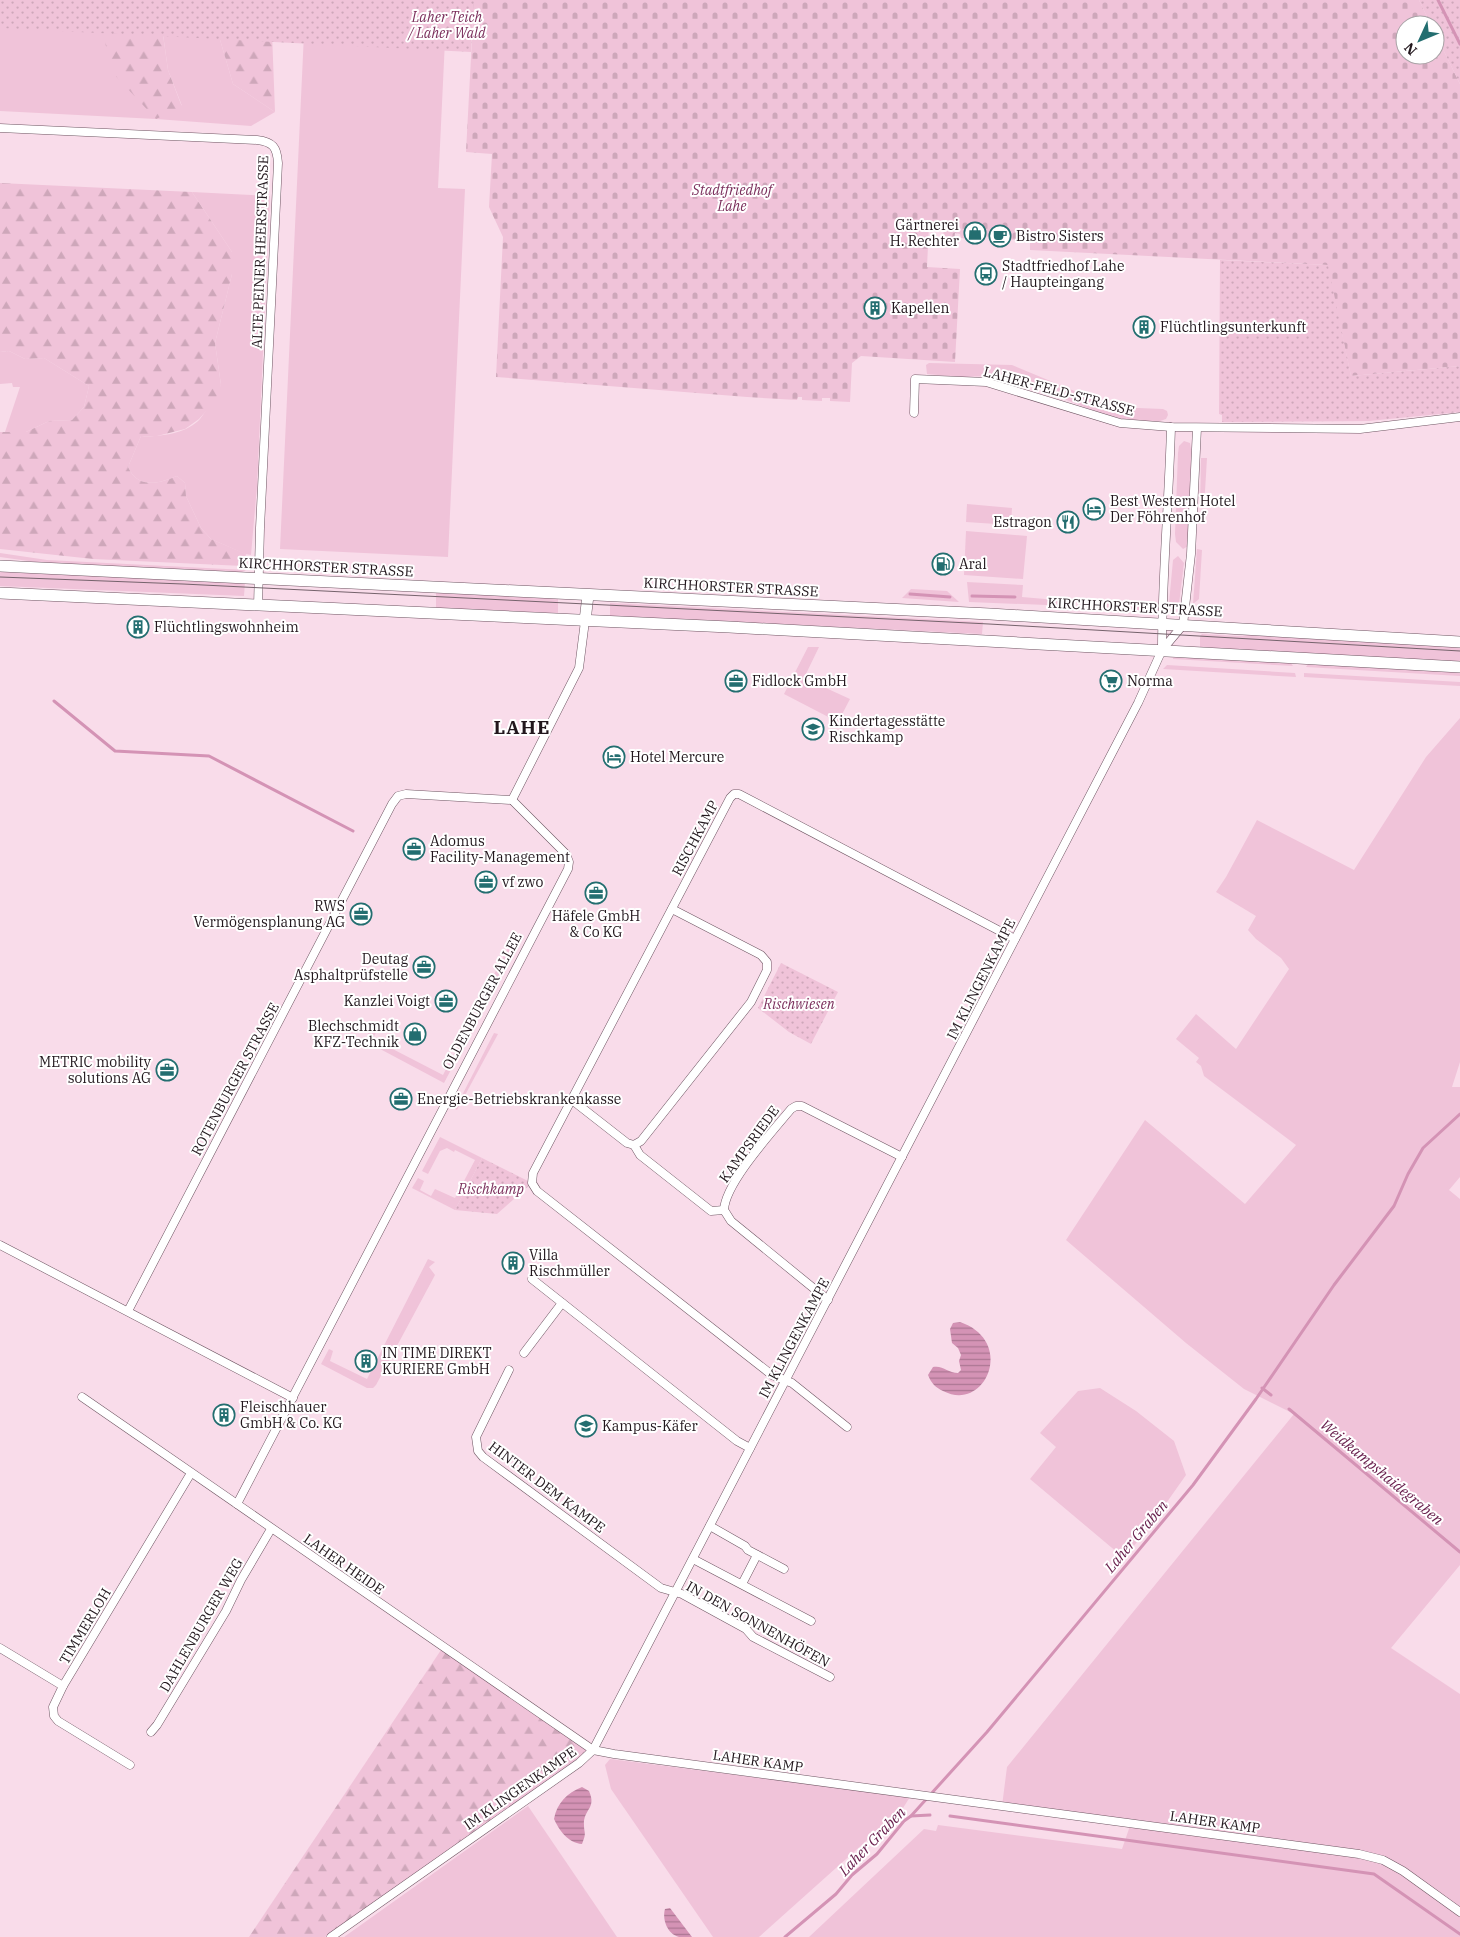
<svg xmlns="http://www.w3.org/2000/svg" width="1460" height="1937" font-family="'IBM Plex Serif',serif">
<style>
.green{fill:#f0c3d9}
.forest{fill:url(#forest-firs)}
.cemetery{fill:url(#cemetery-stones)}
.park{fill:url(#park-dots)}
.water{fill:url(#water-rules)}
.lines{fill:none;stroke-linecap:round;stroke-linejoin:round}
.stream{stroke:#d493b5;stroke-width:3}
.street-casing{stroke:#6e5562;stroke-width:9}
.secondary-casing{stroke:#6e5562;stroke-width:12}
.street{stroke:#fff;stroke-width:8}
.secondary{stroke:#fff;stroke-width:11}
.tram{stroke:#75636c;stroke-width:1}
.labels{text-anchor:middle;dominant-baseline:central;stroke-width:4;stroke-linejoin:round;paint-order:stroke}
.park-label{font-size:14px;font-style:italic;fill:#7c305d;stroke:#fff}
.poi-label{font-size:14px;fill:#22171d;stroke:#fff;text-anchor:start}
.street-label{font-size:14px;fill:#22171d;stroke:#fff}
.water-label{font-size:15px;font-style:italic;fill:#671d4b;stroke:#fff}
.district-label{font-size:19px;font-weight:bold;letter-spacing:1px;fill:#22171d;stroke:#fff}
</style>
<defs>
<pattern id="forest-firs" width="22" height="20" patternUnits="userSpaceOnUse" patternTransform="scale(1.25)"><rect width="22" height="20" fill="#f0c3d9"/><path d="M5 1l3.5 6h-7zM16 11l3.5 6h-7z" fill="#cea7ba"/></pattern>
<pattern id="cemetery-stones" width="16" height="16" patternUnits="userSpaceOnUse" patternTransform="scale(1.25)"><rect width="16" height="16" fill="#f0c3d9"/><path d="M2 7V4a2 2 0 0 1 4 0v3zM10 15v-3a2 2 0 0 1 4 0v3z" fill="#cea7ba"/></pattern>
<pattern id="park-dots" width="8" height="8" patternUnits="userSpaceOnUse" patternTransform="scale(1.25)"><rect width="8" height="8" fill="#f0c3d9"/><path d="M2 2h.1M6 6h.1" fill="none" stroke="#cea7ba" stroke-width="1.8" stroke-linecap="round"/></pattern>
<pattern id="water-rules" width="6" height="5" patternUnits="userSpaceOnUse" patternTransform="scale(1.25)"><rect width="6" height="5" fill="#d493b5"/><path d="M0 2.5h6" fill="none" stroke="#ac7793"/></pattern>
</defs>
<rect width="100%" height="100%" fill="#f9dcea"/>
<!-- green -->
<g class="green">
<path d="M 0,0 L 100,0 L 182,106 L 168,70 L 161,20 L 216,26 L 233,84 L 275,112 L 251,126 L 156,119 L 0,111 Z"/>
<path d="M 305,12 L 446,19 L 438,188 L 465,189 L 448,557 L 280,549 Z"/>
<path d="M 192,192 L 270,196 L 257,486 L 251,555 L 245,554 L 211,539 L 201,528 L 186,496 L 185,483 L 177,476 C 158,484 138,489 128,467 L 141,436 C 160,437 186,434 200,419 C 208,409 214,396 221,385 L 215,343 L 232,274 L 232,252 Z"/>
<path d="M 9,351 L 25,359 L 44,358 L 89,386 L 84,407 L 72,420 L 49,421 L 26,432 L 5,432 L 20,387 L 13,387 L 12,383 L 0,384 L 0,352 Z"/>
<path d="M 929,363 L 1012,365 L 1113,407 L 1163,409 L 1167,411 L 1168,415 L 1166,419 L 1160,421 C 1104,426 1059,391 1007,378 C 992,375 976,377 961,377 C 949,376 938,375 927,374 L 926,365 Z"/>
<path d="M 1184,441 L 1190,443 L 1192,456 L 1188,546 L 1183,549 L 1176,542 L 1175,534 L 1178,453 L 1179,446 Z"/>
<path d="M 1201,458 L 1207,458 L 1204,508 L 1200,508 Z"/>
<path d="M 967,504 L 1012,508 L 1011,525 L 966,522 Z"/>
<path d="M 966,531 L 1027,536 L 1023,579 L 964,575 Z"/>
<path d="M 1197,549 L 1202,550 L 1199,599 L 1193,604 Z"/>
<path d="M 0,553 L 47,560 L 246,570 L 240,573 L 50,564 L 0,557 Z"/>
<path d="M 1178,556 L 1184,563 L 1179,604 L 1169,603 L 1173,560 Z"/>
<path d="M 0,572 L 245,582 L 244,596 L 0,586 Z"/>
<path d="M 967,582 L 1023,585 L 1022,597 L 1068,601 L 1071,604 L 1071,606 L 969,602 Z"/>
<path d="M 911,589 L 947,591 L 959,602 L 902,598 Z"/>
<path d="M 436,593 L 558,597 L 558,613 L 436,608 Z"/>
<path d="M 1082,602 L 1084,602 L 1151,607 L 1147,612 L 1125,611 L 1125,609 L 1105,607 L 1105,610 L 1081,606 Z"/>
<path d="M 610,603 L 983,622 L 982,634 L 610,616 Z"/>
<path d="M 1202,634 L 1237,636 L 1249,635 L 1460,646 L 1460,662 L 1200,647 L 1200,636 Z"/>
<path d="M 808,647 L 819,647 L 804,678 L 850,699 L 838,722 L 784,694 Z"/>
<path d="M 1197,657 L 1290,662 L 1293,666 L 1173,659 L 1173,658 Z"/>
<path d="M 1309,663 L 1460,672 L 1460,676 L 1306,667 Z"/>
<path d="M 1167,665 L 1295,673 L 1296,677 L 1163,669 Z"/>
<path d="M 1304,673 L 1460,682 L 1460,686 L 1304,677 Z"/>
<path d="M 1460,718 L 1460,1062 L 1452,1087 L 1460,1087 L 1460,1177 L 1449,1190 L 1460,1199 L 1460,1565 L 1391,1648 L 1460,1694 L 1460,1937 L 809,1937 L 924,1829 L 936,1831 L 938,1825 L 1122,1849 L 1131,1823 L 1002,1806 L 1007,1767 L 1294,1414 L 1244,1389 L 1186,1343 L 1066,1240 L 1145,1120 L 1245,1204 L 1296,1145 L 1204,1076 L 1201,1066 L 1196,1062 L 1199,1058 L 1176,1039 L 1196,1014 L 1236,1049 L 1289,969 L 1281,958 L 1256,939 L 1248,930 L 1256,916 L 1216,892 L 1226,877 L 1257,820 L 1354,870 L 1426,757 Z"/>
<path d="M 514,937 L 519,940 L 496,983 L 491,980 Z"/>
<path d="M 370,1029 L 376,1032 L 372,1041 L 380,1045 L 381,1043 L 443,1075 L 461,1040 L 467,1039 L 444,1083 L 367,1042 L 370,1035 L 368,1034 Z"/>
<path d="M 494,1033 L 498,1034 L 457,1110 L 455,1109 Z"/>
<path d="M 440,1137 L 482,1158 L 455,1210 L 412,1188 L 418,1178 L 424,1181 L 420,1190 L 431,1196 L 435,1189 L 455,1198 L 475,1160 L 455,1150 L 454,1152 L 447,1148 L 440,1151 L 428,1174 L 422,1171 Z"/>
<path d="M 428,1259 L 435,1262 L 429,1267 L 435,1275 L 376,1385 L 373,1388 L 367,1388 L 321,1364 L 329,1349 L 333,1351 L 330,1361 L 367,1379 Z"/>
<path d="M 1100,1388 L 1136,1411 L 1174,1441 L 1186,1475 L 1150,1526 L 1124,1558 L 1030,1479 L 1056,1447 L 1040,1433 L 1078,1391 Z"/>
<path d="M 610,1759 L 910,1797 L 903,1808 L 759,1937 L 713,1937 L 611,1789 L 605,1765 Z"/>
<path d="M 528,1806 L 617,1937 L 344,1937 Z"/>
</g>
<!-- forest -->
<g class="forest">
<path d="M 100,0 L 474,0 L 473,23 C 406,12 338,17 271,6 L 275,112 L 233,84 L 216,26 L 161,21 L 168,70 L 182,107 L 156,119 L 111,71 L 99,12 Z"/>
<path d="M 0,183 L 192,192 L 232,252 L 232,274 L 215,343 L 221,385 L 215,401 L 199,419 L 185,429 L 157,436 L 141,436 L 128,467 C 138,489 158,484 177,476 L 185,483 L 186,496 L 201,528 L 211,539 L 246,554 L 243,566 L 93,559 L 0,549 L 0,432 L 26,432 L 49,421 L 72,420 L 84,407 L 89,386 L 44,358 L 25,359 L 9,351 L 0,352 Z"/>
<path d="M 443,1647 L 593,1750 L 325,1937 L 249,1937 Z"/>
</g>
<!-- cemetery -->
<path class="cemetery" d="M 474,0 L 1419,0 L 1431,25 L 1405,25 L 1405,55 L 1435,55 L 1435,33 L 1460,84 L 1460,366 L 1351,376 L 1327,265 L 1030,250 L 1030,241 L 995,239 L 995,237 L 968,236 L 967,239 L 961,238 L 960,234 L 955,233 L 954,241 L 943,240 L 944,226 L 929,225 L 927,267 L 960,269 L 955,362 L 861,356 L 852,363 L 850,402 L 830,401 L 830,398 L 822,398 L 822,401 L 802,400 L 802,397 L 798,397 L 797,400 L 747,397 L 496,377 L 503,237 L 489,207 L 492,154 L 466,152 Z"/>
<!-- park -->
<g class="park">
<path d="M 0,0 L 474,0 L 471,52 L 0,28 Z"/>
<path d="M 1419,0 L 1460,0 L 1460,84 L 1435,33 L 1435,25 L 1431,25 Z"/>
<path d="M 1220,260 L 1328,265 L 1351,376 L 1460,366 L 1460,412 L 1369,421 L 1222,422 L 1222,415 L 1219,414 Z"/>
<path d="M 781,963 L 838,992 L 811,1044 L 789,1032 L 758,1008 Z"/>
<path d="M 482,1158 L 532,1183 L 497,1214 L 455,1210 Z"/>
</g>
<!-- water -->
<g class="water">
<path d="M 960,1322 C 1016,1341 986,1413 943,1391 C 936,1388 931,1383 928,1375 L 933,1367 C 943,1365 948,1373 958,1373 L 961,1370 L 959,1361 L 961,1355 L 958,1348 L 952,1343 L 950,1329 L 953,1323 Z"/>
<path d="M 582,1787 L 589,1791 C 597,1809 583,1809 584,1825 C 584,1834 587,1832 582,1844 C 568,1843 559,1830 554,1819 C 557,1803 567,1793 582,1787 Z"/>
<path d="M 670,1908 L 692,1937 C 688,1937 683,1937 679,1937 C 667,1934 662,1919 665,1909 Z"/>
</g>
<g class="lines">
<!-- stream -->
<g class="stream">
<path d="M 1438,0 L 1460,44"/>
<path d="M 910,594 L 950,597"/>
<path d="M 972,596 L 1015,597"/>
<path d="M 54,701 L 115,751 L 209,756 L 353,831"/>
<path d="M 1262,1388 L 1271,1395"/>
<path d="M 1289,1409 L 1460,1552"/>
<path d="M 911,1816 L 930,1815"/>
<path d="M 950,1816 L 1374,1874 L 1460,1934"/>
<path d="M 785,1937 L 836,1894 L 852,1875 L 877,1854 L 904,1821 L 911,1816 L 987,1732 L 1193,1485 L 1256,1399 L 1334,1285 L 1394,1206 L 1408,1174 L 1423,1148 L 1460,1114"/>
</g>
<!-- street casing -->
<g class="street-casing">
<g id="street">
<path d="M 0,128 L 257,140 C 273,142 277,147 278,163 L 260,528 L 258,606"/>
<path d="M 914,413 L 915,379 L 986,382 L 1120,423 L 1171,427 L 1360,429 L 1460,417"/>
<path d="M 1162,650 C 1162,576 1169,502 1171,427"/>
<path d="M 512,800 L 579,668 L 585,621"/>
<path d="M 572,1100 L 627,1143 L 634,1145 L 640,1155 L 711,1211 L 724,1210"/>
<path d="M 634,1145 L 641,1141 L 751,1002 L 767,970 L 767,962 L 761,955 L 672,909"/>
<path d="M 0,1245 L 293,1398"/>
<path d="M 532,1279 L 737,1441 L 750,1448"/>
<path d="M 828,1300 L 731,1221 L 724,1210 C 725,1183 773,1131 791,1109 L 796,1106 L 802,1106 L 902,1157"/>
<path d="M 128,1311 L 392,804 L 398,796 L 406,794 L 512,800"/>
<path d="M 524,1353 L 562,1303"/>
<path d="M 509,1370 L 476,1437 L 478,1451 L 483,1457 L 661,1588 L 682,1594 L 746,1629 L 753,1637 L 830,1677"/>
<path d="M 82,1397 L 593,1750 L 614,1754 L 1359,1854 L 1383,1860 L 1403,1871 L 1460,1912"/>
<path d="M 847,1427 L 792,1383 L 772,1375 L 537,1191 L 532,1183 L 533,1173 L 730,798 L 734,794 L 739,794 L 1015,939"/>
<path d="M 237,1504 L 568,869 L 569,862 L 566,854 L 512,800"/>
<path d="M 710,1526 L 745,1546 L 748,1550 L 784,1569"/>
<path d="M 693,1559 L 811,1621"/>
<path d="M 742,1584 L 757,1555"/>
<path d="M 0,1648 L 63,1686"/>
<path d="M 151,1732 L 157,1725 L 226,1611 L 241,1580 L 271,1529"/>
<path d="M 130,1765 L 58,1721 L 54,1716 L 53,1707 L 63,1686 L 191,1473"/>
<path d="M 331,1937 L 579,1763 L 593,1750 L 1138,703 L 1162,650 L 1183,625 L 1191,554 L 1197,428"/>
</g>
</g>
<!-- secondary casing -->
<g class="secondary-casing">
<g id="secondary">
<path d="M 0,566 L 990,614 L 1460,642"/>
<path d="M 0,593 L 729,627 L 1460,667"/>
<path d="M 585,621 L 588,595"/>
</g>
</g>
<!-- street -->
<use href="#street" class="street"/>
<!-- secondary -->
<use href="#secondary" class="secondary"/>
<!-- tram -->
<path class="tram" d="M 0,577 L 183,584 L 989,624 L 1460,651"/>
</g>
<!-- icons -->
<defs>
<g id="shop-ring" transform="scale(1.125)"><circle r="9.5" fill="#fff" stroke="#236e70" stroke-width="1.5"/><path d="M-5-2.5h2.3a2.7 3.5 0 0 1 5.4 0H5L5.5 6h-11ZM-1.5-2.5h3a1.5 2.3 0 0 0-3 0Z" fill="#236e70"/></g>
<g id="cafe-ring" transform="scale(1.125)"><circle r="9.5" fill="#fff" stroke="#236e70" stroke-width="1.5"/><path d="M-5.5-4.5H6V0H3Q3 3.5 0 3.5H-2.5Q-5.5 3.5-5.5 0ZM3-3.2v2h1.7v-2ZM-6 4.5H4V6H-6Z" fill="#236e70"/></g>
<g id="bus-ring" transform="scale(1.125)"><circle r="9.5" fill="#fff" stroke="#236e70" stroke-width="1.5"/><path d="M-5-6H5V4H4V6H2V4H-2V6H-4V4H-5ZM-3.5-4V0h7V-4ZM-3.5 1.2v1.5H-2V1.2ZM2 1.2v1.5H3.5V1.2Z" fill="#236e70"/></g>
<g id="building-ring" transform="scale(1.125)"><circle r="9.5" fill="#fff" stroke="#236e70" stroke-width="1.5"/><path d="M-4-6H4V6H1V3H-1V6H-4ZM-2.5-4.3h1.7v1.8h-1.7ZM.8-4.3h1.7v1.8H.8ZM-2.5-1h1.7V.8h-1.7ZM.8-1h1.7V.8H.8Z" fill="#236e70"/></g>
<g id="hotel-ring" transform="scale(1.125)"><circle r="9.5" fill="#fff" stroke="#236e70" stroke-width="1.5"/><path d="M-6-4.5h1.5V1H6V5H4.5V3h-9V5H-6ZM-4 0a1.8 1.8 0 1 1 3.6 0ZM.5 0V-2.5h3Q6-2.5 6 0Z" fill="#236e70"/></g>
<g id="restaurant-ring" transform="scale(1.125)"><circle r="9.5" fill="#fff" stroke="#236e70" stroke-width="1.5"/><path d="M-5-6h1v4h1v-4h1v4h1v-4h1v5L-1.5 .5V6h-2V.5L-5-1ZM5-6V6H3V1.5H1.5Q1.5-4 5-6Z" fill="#236e70"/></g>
<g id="fuel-ring" transform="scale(1.125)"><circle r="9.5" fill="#fff" stroke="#236e70" stroke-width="1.5"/><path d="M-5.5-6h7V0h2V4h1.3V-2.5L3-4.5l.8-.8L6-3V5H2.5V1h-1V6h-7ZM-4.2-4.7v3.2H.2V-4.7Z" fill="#236e70"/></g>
<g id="office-ring" transform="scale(1.125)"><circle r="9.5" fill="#fff" stroke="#236e70" stroke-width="1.5"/><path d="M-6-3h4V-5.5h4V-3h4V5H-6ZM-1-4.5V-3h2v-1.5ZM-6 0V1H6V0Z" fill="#236e70"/></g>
<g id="supermarket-ring" transform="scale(1.125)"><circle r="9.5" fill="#fff" stroke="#236e70" stroke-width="1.5"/><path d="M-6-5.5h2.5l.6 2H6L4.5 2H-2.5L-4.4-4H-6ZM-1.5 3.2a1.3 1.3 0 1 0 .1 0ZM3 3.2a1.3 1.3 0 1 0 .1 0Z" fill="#236e70"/></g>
<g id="school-ring" transform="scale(1.125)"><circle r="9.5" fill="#fff" stroke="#236e70" stroke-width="1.5"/><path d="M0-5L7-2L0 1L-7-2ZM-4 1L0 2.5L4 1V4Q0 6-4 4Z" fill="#236e70"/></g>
</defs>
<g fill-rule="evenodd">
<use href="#shop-ring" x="975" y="233"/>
<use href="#cafe-ring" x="1000" y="236"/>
<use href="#bus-ring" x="986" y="274"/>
<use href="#building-ring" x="875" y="308"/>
<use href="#building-ring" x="1144" y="327"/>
<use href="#hotel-ring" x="1094" y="509"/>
<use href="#restaurant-ring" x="1068" y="522"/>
<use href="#fuel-ring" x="943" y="564"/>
<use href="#building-ring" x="138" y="627"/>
<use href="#office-ring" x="736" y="681"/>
<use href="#supermarket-ring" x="1111" y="681"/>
<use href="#school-ring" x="813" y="729"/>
<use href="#hotel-ring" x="614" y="757"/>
<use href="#office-ring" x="414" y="849"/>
<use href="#office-ring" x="486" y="882"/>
<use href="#office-ring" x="596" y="893"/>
<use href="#office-ring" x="361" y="914"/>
<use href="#office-ring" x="424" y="967"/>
<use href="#office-ring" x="446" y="1001"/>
<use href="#shop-ring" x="415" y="1034"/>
<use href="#office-ring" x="167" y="1070"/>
<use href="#office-ring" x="401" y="1099"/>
<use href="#building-ring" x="513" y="1263"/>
<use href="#building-ring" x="366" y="1361"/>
<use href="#building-ring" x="224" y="1415"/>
<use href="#school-ring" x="586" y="1426"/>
</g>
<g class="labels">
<!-- park labels -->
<g class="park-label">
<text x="447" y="17">Laher Teich<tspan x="447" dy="16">/ Laher Wald</tspan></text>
<text x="732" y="190">Stadtfriedhof<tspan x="732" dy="16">Lahe</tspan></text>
<text x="799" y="1004">Rischwiesen</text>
<text x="491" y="1189">Rischkamp</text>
</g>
<!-- poi labels -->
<g class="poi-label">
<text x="959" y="225" text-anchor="end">Gärtnerei<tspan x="959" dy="16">H. Rechter</tspan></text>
<text x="1016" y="236">Bistro Sisters</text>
<text x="1002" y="266">Stadtfriedhof Lahe<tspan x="1002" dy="16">/ Haupteingang</tspan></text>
<text x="891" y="308">Kapellen</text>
<text x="1160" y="327">Flüchtlingsunterkunft</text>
<text x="1110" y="501">Best Western Hotel<tspan x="1110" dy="16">Der Föhrenhof</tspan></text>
<text x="1052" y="522" text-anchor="end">Estragon</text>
<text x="959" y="564">Aral</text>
<text x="154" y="627">Flüchtlingswohnheim</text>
<text x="752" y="681">Fidlock GmbH</text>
<text x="1127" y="681">Norma</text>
<text x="829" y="721">Kindertagesstätte<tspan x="829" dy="16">Rischkamp</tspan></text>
<text x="630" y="757">Hotel Mercure</text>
<text x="430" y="841">Adomus<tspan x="430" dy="16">Facility-Management</tspan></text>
<text x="502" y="882">vf zwo</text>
<text x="345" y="906" text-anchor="end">RWS<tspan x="345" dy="16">Vermögensplanung AG</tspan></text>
<text x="596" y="916" text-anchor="middle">Häfele GmbH<tspan x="596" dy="16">&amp; Co KG</tspan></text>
<text x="408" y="959" text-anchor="end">Deutag<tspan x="408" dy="16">Asphaltprüfstelle</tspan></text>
<text x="430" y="1001" text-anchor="end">Kanzlei Voigt</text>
<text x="399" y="1026" text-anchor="end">Blechschmidt<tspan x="399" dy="16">KFZ-Technik</tspan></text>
<text x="151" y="1062" text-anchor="end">METRIC mobility<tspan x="151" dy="16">solutions AG</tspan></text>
<text x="417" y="1099">Energie-Betriebskrankenkasse</text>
<text x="529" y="1255">Villa<tspan x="529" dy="16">Rischmüller</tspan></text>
<text x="382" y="1353">IN TIME DIREKT<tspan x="382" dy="16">KURIERE GmbH</tspan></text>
<text x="240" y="1407">Fleischhauer<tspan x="240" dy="16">GmbH &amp; Co. KG</tspan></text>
<text x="602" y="1426">Kampus-Käfer</text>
</g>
<!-- street labels -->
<g class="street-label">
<text transform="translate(260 252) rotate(-88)">ALTE PEINER HEERSTRASSE</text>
<text transform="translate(1059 391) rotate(15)">LAHER-FELD-STRASSE</text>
<text transform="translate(326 567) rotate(3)">KIRCHHORSTER STRASSE</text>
<text transform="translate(731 587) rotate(3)">KIRCHHORSTER STRASSE</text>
<text transform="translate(1135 607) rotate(3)">KIRCHHORSTER STRASSE</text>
<text transform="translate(695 838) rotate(-62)">RISCHKAMP</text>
<text transform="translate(981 979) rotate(-63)">IM KLINGENKAMPE</text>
<text transform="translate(482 1001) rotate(-62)">OLDENBURGER ALLEE</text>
<text transform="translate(235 1079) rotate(-62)">ROTENBURGER STRASSE</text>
<text transform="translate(749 1144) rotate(-54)">KAMPSRIEDE</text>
<text transform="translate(794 1338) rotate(-62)">IM KLINGENKAMPE</text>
<text transform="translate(547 1487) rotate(37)">HINTER DEM KAMPE</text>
<text transform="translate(344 1564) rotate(35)">LAHER HEIDE</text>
<text transform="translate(758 1624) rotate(29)">IN DEN SONNENHÖFEN</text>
<text transform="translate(201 1625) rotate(-60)">DAHLENBURGER WEG</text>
<text transform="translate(85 1626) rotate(-59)">TIMMERLOH</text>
<text transform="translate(758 1761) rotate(8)">LAHER KAMP</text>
<text transform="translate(520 1788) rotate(-35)">IM KLINGENKAMPE</text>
<text transform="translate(1215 1822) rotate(8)">LAHER KAMP</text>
</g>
<!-- water labels -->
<g class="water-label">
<text transform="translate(1382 1472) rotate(40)">Weidkampshaidegraben</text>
<text transform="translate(1136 1536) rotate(-50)">Laher Graben</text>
<text transform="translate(872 1841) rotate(-46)">Laher Graben</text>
</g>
<!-- district labels -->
<g class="district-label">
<text x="522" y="727">LAHE</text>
</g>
</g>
<!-- north arrow -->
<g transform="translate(1420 40) rotate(226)"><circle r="24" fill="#ffffff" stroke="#a7a2a5"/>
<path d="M0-4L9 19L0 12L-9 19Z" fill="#236e70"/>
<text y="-8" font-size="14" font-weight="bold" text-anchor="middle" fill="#22171d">N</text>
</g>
</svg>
